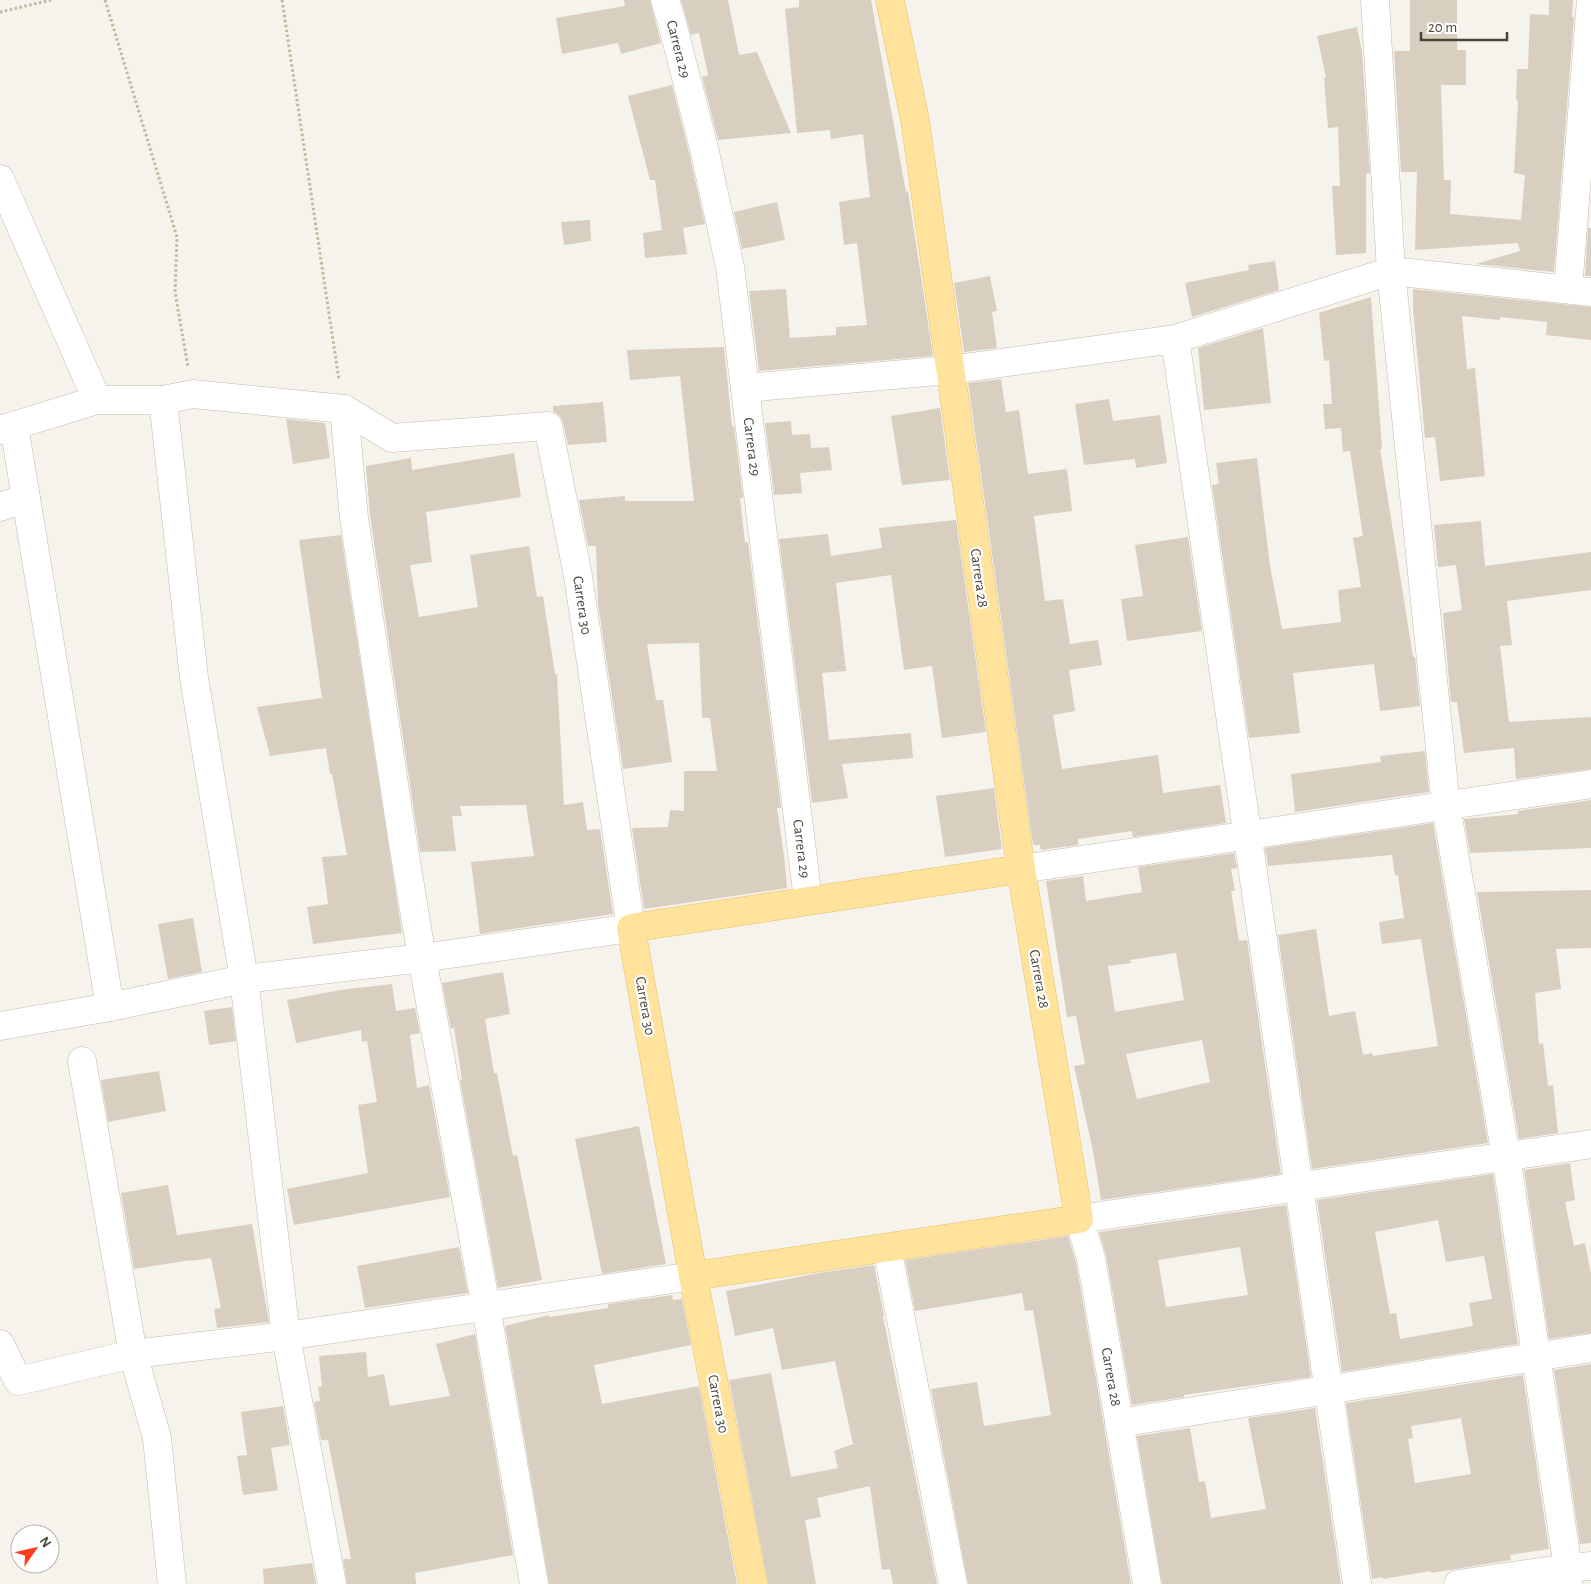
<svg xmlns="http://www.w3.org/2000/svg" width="1591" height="1584" font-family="'Alegreya Sans',sans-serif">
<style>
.building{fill:#d8cfc1;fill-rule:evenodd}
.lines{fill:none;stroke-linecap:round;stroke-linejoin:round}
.minor-casing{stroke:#c2bbae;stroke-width:29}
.major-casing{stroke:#e6c16a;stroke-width:29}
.path{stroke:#c4b79f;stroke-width:3;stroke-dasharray:2.5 2.5;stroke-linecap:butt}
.minor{stroke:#fff;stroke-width:28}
.major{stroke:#ffe39c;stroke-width:28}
.labels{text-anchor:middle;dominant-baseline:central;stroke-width:4.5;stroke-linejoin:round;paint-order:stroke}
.street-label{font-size:15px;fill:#4b4439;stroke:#fff}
</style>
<rect width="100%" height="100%" fill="#f6f3ec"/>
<!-- building -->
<g class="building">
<path d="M 624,0 L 650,0 L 661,43 L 621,54 L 618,43 L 562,54 L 556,18 L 625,6 Z"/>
<path d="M 681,0 L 728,0 L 739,55 L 757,52 L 791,133 L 718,140 L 702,77 L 708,75 L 699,33 L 691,35 Z"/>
<path d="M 799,0 L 871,0 L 906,192 L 908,191 L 933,356 L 759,371 L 749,291 L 786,289 L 790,338 L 836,335 L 836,327 L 867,325 L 857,243 L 844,245 L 839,202 L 870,197 L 863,134 L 831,139 L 830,130 L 797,133 L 785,9 L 799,7 Z"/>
<path d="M 1410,0 L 1457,0 L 1457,50 L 1466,50 L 1466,85 L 1441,85 L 1444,180 L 1451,180 L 1450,214 L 1521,220 L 1525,175 L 1514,173 L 1518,101 L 1516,100 L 1517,69 L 1528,69 L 1530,14 L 1549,15 L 1549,0 L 1573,0 L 1572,17 L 1574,17 L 1554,272 L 1476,264 L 1520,251 L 1518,243 L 1415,250 L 1417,172 L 1401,172 L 1394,51 L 1410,51 Z"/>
<path d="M 1357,27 L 1362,51 L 1370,173 L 1366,174 L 1366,253 L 1336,255 L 1332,186 L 1340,186 L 1338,127 L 1328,128 L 1324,78 L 1326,77 L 1317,36 Z"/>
<path d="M 672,85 L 689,152 L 705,224 L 683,228 L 687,254 L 645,258 L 643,233 L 662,230 L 655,180 L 650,180 L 628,96 Z"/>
<path d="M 777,202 L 785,240 L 742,249 L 734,212 Z"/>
<path d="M 590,220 L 591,241 L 564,245 L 561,222 Z"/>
<path d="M 1588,228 L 1591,228 L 1591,276 L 1585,276 Z"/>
<path d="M 1275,261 L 1279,290 L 1192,317 L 1185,283 L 1249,270 L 1248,265 Z"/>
<path d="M 990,276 L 997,311 L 992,312 L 997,348 L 964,352 L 954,283 Z"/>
<path d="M 1413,289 L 1591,307 L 1591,340 L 1546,335 L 1547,322 L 1500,317 L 1500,320 L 1462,316 L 1467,369 L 1475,368 L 1485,476 L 1440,481 L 1435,437 L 1425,438 L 1413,309 Z"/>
<path d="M 1371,297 L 1382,449 L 1380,449 L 1413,657 L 1415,657 L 1420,706 L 1380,711 L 1374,664 L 1293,673 L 1300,733 L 1249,738 L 1212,485 L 1219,484 L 1216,463 L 1257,458 L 1270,566 L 1282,629 L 1341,622 L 1338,590 L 1361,587 L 1353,538 L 1363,536 L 1350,451 L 1343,452 L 1341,428 L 1325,429 L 1323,404 L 1332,404 L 1329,360 L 1324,361 L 1319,313 Z"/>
<path d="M 1263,328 L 1271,403 L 1204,410 L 1198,348 Z"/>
<path d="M 724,347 L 732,426 L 734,426 L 743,498 L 740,498 L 745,542 L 748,542 L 781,808 L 777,808 L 784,855 L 787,888 L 644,909 L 632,828 L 668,827 L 670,810 L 684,811 L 684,771 L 717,771 L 710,718 L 702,718 L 699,643 L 647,644 L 656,700 L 663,700 L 672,762 L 623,769 L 598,604 L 596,546 L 588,546 L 579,500 L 625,496 L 625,501 L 694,501 L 680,376 L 630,380 L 627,350 Z"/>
<path d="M 1001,379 L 1006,412 L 1019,410 L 1028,474 L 1067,469 L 1072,511 L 1034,516 L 1045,601 L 1063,599 L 1070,644 L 1098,640 L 1102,665 L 1069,670 L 1075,711 L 1053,715 L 1062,769 L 1158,755 L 1163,793 L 1220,785 L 1226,823 L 1133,837 L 1132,831 L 1078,839 L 1078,845 L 1041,850 L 1040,845 L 1033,845 L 968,383 Z"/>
<path d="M 1109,399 L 1113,421 L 1160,415 L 1167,463 L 1136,468 L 1135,459 L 1084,465 L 1075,404 Z"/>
<path d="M 603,402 L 607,442 L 568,445 L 563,423 L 560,416 L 553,411 L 553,406 Z"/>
<path d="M 940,408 L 950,480 L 902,485 L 891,416 Z"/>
<path d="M 286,419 L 325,423 L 330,458 L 293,464 Z"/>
<path d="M 791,421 L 792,435 L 810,434 L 811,448 L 829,447 L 832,470 L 800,473 L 802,493 L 774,495 L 765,423 Z"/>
<path d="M 514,453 L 521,497 L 426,512 L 432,562 L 410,565 L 419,617 L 478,607 L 470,555 L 529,546 L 537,597 L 543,596 L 555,674 L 557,674 L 564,805 L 583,802 L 587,830 L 600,829 L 613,914 L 480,934 L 471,862 L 534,856 L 526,805 L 460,806 L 462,816 L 452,816 L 456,851 L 420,852 L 370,516 L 366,466 L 411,458 L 412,470 Z"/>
<path d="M 956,520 L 986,732 L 942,738 L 932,666 L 904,670 L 891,575 L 836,583 L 846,671 L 822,673 L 829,740 L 911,733 L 913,758 L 842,764 L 848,798 L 812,803 L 779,539 L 828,534 L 831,556 L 882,548 L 879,528 Z"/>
<path d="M 1481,521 L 1485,566 L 1591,552 L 1591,590 L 1507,601 L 1512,645 L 1500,646 L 1509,722 L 1591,717 L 1591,769 L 1516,779 L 1514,748 L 1464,753 L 1457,702 L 1451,702 L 1443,613 L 1462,610 L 1456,565 L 1438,567 L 1434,525 Z"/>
<path d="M 341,535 L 402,933 L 313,944 L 307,907 L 328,904 L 322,857 L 347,855 L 332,774 L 330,774 L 326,748 L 270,756 L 257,707 L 322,698 L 299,540 Z"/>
<path d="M 1188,537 L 1202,631 L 1127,641 L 1121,599 L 1143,596 L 1135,545 Z"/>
<path d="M 1425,751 L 1429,792 L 1295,812 L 1291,774 L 1381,762 L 1380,756 Z"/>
<path d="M 994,788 L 1002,849 L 945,857 L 936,796 Z"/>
<path d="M 1591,800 L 1591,848 L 1470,853 L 1464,819 L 1518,814 L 1518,811 Z"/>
<path d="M 1433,823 L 1488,1143 L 1312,1169 L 1278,935 L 1316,929 L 1329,1016 L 1355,1011 L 1363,1055 L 1372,1053 L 1373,1056 L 1438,1046 L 1421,939 L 1382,944 L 1379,922 L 1404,918 L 1398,875 L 1395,876 L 1392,855 L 1268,866 L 1265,848 Z"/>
<path d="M 1234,853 L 1237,868 L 1231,869 L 1235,891 L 1231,891 L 1239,941 L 1247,940 L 1281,1174 L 1101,1200 L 1093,1151 L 1074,1066 L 1085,1064 L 1076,1016 L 1067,1017 L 1046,881 L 1083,876 L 1086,901 L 1142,892 L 1138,867 ZM 1176,953 L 1184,1000 L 1115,1012 L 1108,966 L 1131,963 L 1130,960 ZM 1202,1040 L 1210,1082 L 1137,1099 L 1126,1054 Z"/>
<path d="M 1591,890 L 1591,948 L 1556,949 L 1561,989 L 1535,993 L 1539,1044 L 1543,1043 L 1548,1086 L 1553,1085 L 1558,1133 L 1519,1139 L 1477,892 Z"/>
<path d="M 193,918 L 202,972 L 168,979 L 158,924 Z"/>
<path d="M 503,972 L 510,1014 L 485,1019 L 494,1073 L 497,1073 L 513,1156 L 517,1155 L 542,1280 L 498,1288 L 460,1080 L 462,1079 L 454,1028 L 451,1029 L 442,983 Z"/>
<path d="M 392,984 L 396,1011 L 415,1008 L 420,1033 L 410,1035 L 417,1088 L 429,1085 L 450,1197 L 294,1225 L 287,1189 L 368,1173 L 358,1105 L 377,1102 L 367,1041 L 362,1042 L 361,1030 L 296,1043 L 287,1000 L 340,990 Z"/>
<path d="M 232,1007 L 236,1041 L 209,1045 L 204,1011 Z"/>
<path d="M 159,1071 L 166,1111 L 108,1122 L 101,1080 Z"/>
<path d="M 639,1126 L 666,1264 L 602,1274 L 575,1139 Z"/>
<path d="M 1570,1163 L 1575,1200 L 1565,1202 L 1574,1246 L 1585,1243 L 1591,1274 L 1591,1333 L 1549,1339 L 1524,1170 Z"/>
<path d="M 1493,1174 L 1518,1344 L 1342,1372 L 1317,1200 ZM 1438,1220 L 1446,1262 L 1484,1256 L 1492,1299 L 1469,1303 L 1473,1326 L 1400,1339 L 1396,1313 L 1390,1314 L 1375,1232 Z"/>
<path d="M 168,1185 L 177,1235 L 252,1224 L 269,1322 L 217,1328 L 214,1309 L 221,1308 L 211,1258 L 191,1261 L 191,1260 L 134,1269 L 121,1193 Z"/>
<path d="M 1286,1205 L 1311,1377 L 1184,1395 L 1184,1397 L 1132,1405 L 1106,1255 L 1099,1232 ZM 1240,1247 L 1248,1295 L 1166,1307 L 1158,1260 Z"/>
<path d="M 1068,1236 L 1076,1262 L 1131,1584 L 968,1584 L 931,1389 L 977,1382 L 984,1426 L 1051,1415 L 1033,1310 L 1025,1311 L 1022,1293 L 915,1311 L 905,1260 Z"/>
<path d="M 459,1247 L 468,1293 L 365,1308 L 357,1266 Z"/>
<path d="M 874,1265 L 884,1316 L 883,1316 L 937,1584 L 893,1584 L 890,1569 L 882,1570 L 870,1486 L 817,1498 L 821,1517 L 805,1520 L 816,1584 L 768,1584 L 729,1380 L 771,1373 L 791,1477 L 838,1468 L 834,1451 L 853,1444 L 835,1361 L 782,1370 L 773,1328 L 735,1336 L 726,1291 L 819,1273 Z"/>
<path d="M 672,1295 L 673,1300 L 682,1299 L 691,1345 L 594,1365 L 602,1404 L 699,1386 L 737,1584 L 549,1584 L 505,1326 L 549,1315 L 549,1317 L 608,1308 L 608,1304 Z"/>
<path d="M 475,1334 L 513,1555 L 415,1573 L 416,1584 L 347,1584 L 343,1559 L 351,1559 L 328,1440 L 321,1440 L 314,1402 L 320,1401 L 318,1387 L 322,1386 L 319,1356 L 366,1352 L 368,1377 L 384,1374 L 390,1406 L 450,1396 L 436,1344 Z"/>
<path d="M 1591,1364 L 1591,1543 L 1580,1544 L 1554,1370 Z"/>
<path d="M 1523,1375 L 1549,1549 L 1510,1555 L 1511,1560 L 1431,1573 L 1430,1571 L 1383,1579 L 1383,1577 L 1372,1579 L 1346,1403 ZM 1461,1418 L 1471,1474 L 1415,1483 L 1408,1439 L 1413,1438 L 1411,1426 Z"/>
<path d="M 283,1406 L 290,1445 L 271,1448 L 278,1490 L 243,1495 L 237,1456 L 247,1455 L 241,1412 Z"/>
<path d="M 1315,1408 L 1341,1584 L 1162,1584 L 1137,1436 L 1190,1428 L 1199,1482 L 1205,1481 L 1211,1518 L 1266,1509 L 1248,1418 Z"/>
<path d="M 312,1563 L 316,1584 L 264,1584 L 263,1569 Z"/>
</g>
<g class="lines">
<!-- minor casing -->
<g class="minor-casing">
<g id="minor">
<path id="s1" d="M 665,0 L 671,19 L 704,148 L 730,267 L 808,900"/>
<path d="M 1375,0 L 1391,271 L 1446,806 L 1506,1156 L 1568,1568 L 1568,1584"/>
<path d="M 0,179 L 97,400"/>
<path d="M 1568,289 L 1591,0"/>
<path d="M 1175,339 L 1357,1584"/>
<path d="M 745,388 L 950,370 L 1175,339 L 1391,271 L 1591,292"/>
<path d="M 163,400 L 194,678 L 244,979 L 286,1336 L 332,1584"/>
<path d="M 344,409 L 354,518 L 402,837 L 422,958 L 486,1307 L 534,1584"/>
<path d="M 14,426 L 110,1007"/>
<path id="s2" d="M 0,430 L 97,400 L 163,400 L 193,394 L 344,409 L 392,438 L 548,426 L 578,576 L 631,928 L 422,958 L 244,979 L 110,1007 L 0,1026"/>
<path d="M 0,507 L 26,498"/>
<path d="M 1021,869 L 1591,784"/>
<path d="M 82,1061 L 133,1354 L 157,1438 L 172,1584"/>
<path d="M 887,1248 L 953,1584"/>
<path d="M 0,1344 L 18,1381 L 133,1354 L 286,1336 L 693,1276"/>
<path d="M 1119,1423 L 1591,1348"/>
<path d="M 1147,1584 L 1091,1258 L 1079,1219 L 1591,1144"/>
<path d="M 1458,1584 L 1568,1568 L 1591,1566"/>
</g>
</g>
<!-- major casing -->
<g class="major-casing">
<g id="major">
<path d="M 693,1276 L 1079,1219 L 1021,869 L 915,120 L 890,0"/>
<path d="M 753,1584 L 693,1276 L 631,928 L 1021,869"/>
</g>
</g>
<!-- path -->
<g class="path">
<path d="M 105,0 L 177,237 L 175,292 L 188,367"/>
<path d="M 282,0 L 339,380"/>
<path d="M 0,12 L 51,0"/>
</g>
<!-- minor -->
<use href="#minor" class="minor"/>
<!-- major -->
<use href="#major" class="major"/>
</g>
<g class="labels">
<!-- street labels -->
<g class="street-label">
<text stroke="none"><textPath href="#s1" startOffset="51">Carrera 29</textPath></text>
<text stroke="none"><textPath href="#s1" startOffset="456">Carrera 29</textPath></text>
<text transform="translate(979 578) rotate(82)">Carrera 28</text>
<text stroke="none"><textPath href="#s2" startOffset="745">Carrera 30</textPath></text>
<text stroke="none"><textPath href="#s1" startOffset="861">Carrera 29</textPath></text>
<text transform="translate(1039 979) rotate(80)">Carrera 28</text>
<text transform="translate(645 1006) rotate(80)">Carrera 30</text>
<text transform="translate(1111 1377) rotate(80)">Carrera 28</text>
<text transform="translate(718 1404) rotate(79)">Carrera 30</text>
</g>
</g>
<!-- north arrow -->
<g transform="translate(35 1549) rotate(56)"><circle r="24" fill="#ffffff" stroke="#b7b4b0"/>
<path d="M0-4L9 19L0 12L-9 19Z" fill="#fc3f1d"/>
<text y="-8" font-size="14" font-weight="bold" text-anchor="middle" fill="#4b4439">N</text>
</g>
<!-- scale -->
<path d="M1421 32v8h86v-8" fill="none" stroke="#4b4439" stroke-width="2.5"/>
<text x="1428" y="32" font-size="15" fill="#4b4439" stroke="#ffffff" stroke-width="4" paint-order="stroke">20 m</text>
</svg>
